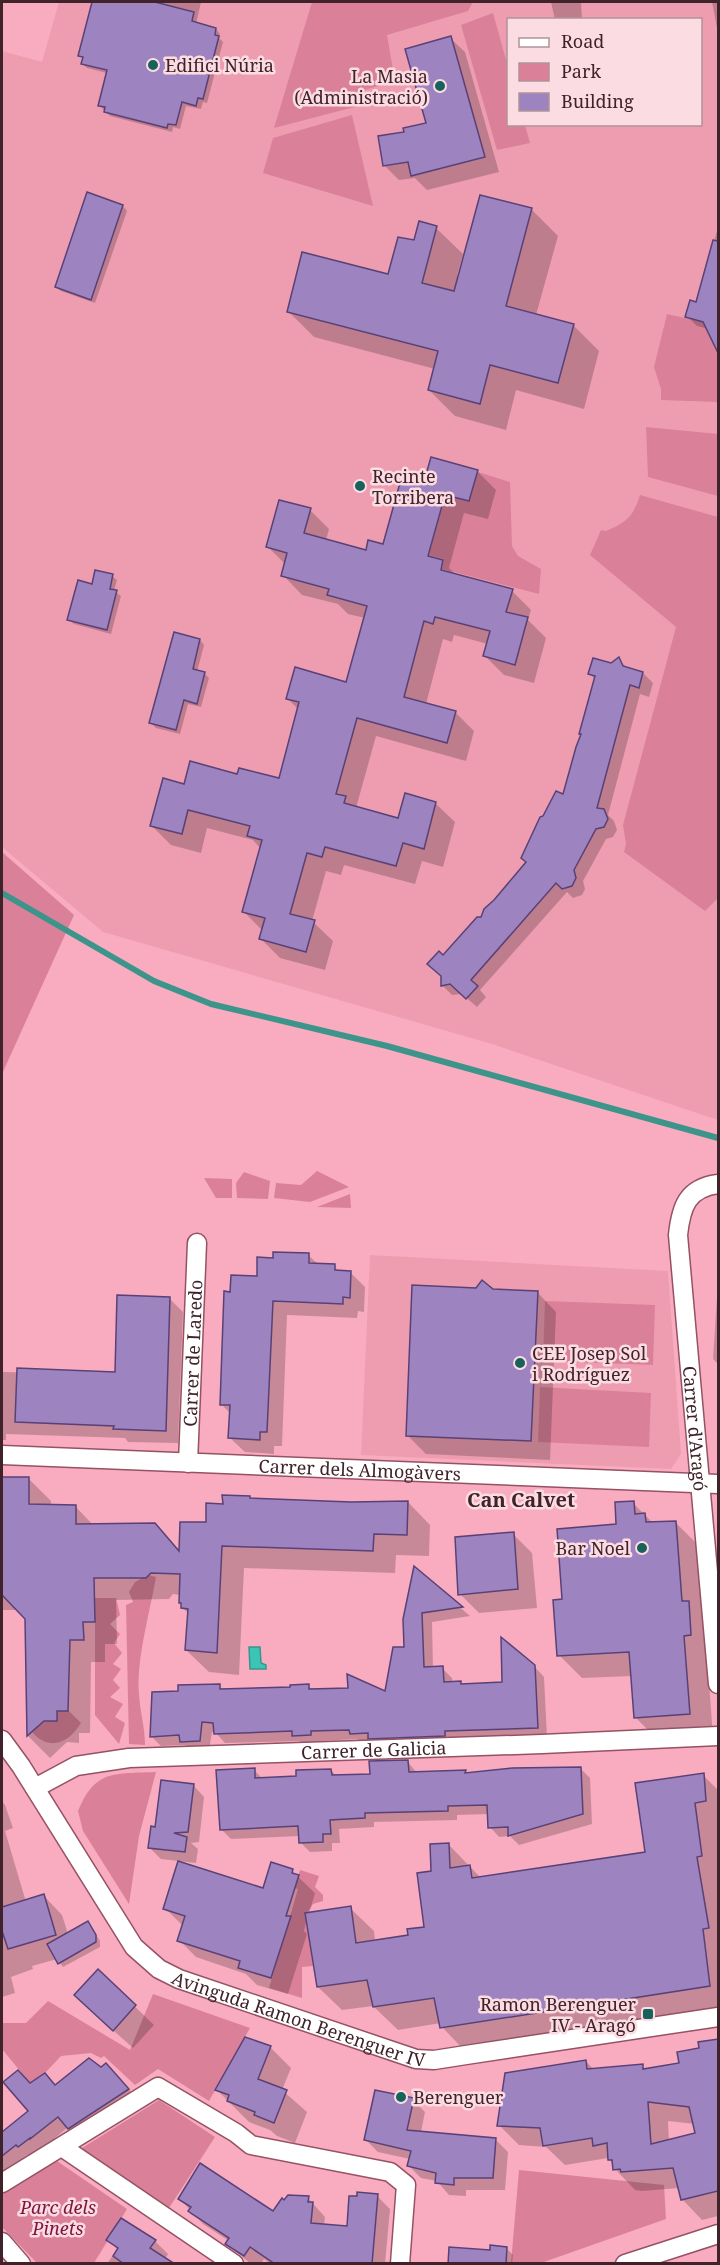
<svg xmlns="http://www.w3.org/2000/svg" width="720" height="2265" font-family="'Noto Serif',serif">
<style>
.built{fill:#ee9db0;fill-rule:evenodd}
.green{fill:#da8199}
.water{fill:#3bc5b5;stroke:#3c948b;stroke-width:1.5}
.shadow{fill:#0003;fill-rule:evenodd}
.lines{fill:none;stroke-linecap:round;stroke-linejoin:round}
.stream{stroke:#3c948b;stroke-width:6}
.building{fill:#9d83bf;stroke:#594177;stroke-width:1.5;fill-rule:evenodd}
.street-casing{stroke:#955264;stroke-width:21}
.street{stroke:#fff;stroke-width:18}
.poi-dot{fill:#17625a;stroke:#fcdce3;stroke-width:2}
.labels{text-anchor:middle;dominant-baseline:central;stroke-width:5;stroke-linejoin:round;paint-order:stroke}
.poi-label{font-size:18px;fill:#40222a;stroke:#fcdce3;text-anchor:start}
.street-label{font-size:18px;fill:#40222a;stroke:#fcdce3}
.park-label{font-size:18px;font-style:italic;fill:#7d133d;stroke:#fcdce3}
.neighbourhood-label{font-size:20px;font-weight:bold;fill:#40222a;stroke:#fcdce3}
</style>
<rect width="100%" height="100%" fill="#f9acbf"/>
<!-- built -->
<g class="built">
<path d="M 59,2 L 718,2 L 718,1120 L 492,1044 L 103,932 L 2,847 L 2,51 L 42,62 ZM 508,20 L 700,20 L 700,124 L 508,124 Z"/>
<path d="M 370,1255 L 668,1271 L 681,1454 L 671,1469 L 361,1455 Z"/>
</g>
<!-- green -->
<g class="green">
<path d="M 312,2 L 473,2 L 468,11 L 387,35 L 395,81 L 361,91 L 362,105 L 274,128 Z"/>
<path d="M 493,13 L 508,67 L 508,124 L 525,125 L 530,143 L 497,150 L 461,25 Z"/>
<path d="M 352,115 L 373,206 L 263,173 L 273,138 Z"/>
<path d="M 667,314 L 702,322 L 705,327 L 718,327 L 718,402 L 661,400 L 661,389 L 654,367 Z"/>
<path d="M 646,427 L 718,434 L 718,496 L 648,477 Z"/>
<path d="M 478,472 L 510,482 L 512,546 L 518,556 L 541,569 L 539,594 L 442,569 L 444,559 L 429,555 L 445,496 L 469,502 Z"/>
<path d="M 640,495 L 718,517 L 718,898 L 705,911 L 624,852 L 626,844 L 623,825 L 676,627 L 590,555 L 601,530 L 606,531 C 627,522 633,517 640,495 Z"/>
<path d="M 2,852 L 74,915 L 2,1074 Z"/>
<path d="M 317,1171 L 349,1187 L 310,1202 L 274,1198 L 276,1183 L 301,1185 Z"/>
<path d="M 244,1172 L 270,1181 L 268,1199 L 237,1198 L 236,1183 Z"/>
<path d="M 204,1178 L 232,1179 L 232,1198 L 216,1198 Z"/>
<path d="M 350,1194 L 351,1208 L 317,1207 Z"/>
<path d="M 545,1301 L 655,1305 L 653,1365 L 543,1361 Z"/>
<path d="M 540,1387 L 651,1393 L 649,1447 L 538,1442 Z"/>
<path d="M 148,1575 L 156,1577 C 150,1612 136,1660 139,1694 C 140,1712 145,1727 145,1745 L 129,1744 L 126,1605 L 133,1602 L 129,1592 L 135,1582 Z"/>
<path d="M 95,1598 L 116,1598 L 120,1615 L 110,1624 L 120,1634 L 114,1643 L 122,1653 L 113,1664 L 121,1669 L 113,1680 L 120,1688 L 110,1697 L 123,1704 L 115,1717 L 125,1723 L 119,1744 L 95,1715 Z"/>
<path d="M 57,1711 L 69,1711 L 81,1723 C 69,1743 49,1752 32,1732 L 35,1729 L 32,1721 L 57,1717 Z"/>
<path d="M 156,1772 L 139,1836 L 129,1904 L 83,1831 L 78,1811 C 95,1769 115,1774 156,1772 Z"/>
<path d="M 300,1870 L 319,1876 L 315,1887 L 323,1895 L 323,1901 L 313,1904 L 306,1914 L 313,1966 L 302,1967 L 302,1998 L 269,1988 L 298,1889 L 294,1888 Z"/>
<path d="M 153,1994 L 250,2028 L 209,2101 L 158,2069 L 135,2085 L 104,2056 L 101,2058 L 91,2053 L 61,2056 L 45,2073 L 30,2083 L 2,2049 L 2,2023 L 26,2023 L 48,2001 L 130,2050 Z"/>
<path d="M 159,2100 L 215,2137 L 169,2208 L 79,2150 Z"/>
<path d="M 57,2161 L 127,2209 L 94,2263 L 37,2263 L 2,2227 L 2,2192 Z"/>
<path d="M 519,2170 L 664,2185 L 666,2219 L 541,2263 L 511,2263 Z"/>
</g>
<!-- water -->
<path class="water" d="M 249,1647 L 260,1647 L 261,1663 L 266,1665 L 266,1669 L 250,1669 Z"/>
<!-- shadow -->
<g class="shadow">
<path d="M 94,2 L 201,2 L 196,24 L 216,29 L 220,34 L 219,38 L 223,42 L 207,103 L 203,102 L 201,109 L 186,106 L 180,129 L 173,127 L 172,132 L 110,116 L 99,105 L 107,73 L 87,68 L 83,64 L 84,59 L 80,55 Z"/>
<path d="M 551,2 L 581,2 L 582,20 L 555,20 Z"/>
<path d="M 712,2 L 718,2 L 718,33 Z"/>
<path d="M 450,38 L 465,52 L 499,172 L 427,190 L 415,178 L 399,180 L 384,165 L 405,133 L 427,125 Z"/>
<path d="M 481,197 L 532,210 L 558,236 L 536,315 L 573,325 L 599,351 L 584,409 L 516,390 L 506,430 L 455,416 L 429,390 L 435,369 L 314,337 L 288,311 L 389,276 L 415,242 L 436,228 L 463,254 L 457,275 L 460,276 Z"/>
<path d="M 123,206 L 127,211 L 95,303 L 61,291 L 56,287 Z"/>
<path d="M 718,227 L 718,339 L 709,329 L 697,326 L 687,316 L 697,304 Z"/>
<path d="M 477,471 L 496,490 L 488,519 L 464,513 L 449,568 L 457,576 L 512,591 L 531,610 L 528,620 L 546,638 L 534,683 L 504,675 L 485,656 L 488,644 L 454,635 L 452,642 L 443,639 L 426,704 L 455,712 L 474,731 L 466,761 L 376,736 L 356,808 L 399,820 L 435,803 L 455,822 L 443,867 L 422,861 L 415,884 L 344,865 L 341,875 L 326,871 L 312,921 L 333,941 L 325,970 L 280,958 L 261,939 L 263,931 L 244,912 L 261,849 L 253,840 L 207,828 L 201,853 L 171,845 L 151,825 L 185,786 L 238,776 L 280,780 L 299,710 L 288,699 L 347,683 L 365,618 L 348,614 L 338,604 L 302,595 L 283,575 L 286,565 L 268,547 L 310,510 L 329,529 L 326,540 L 367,551 L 384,546 L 426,480 Z"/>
<path d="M 112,576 L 117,580 L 114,591 L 121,596 L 111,634 L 74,624 L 69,620 L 93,586 Z"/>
<path d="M 200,640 L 204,645 L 197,672 L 205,674 L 209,678 L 201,707 L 188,704 L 180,734 L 156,728 L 151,723 Z"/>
<path d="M 618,659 L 628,669 L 643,673 L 653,683 L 649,697 L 640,694 L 608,815 L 614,821 L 617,830 L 613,837 L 606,839 L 583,881 L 585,889 L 582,895 L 573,898 L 567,892 L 480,990 L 486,997 L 477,1007 L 462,994 L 452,995 L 442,985 L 444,957 L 482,918 L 527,863 L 564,796 L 583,735 L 595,679 L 590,674 Z"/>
<path d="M 308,1255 L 319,1265 L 334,1266 L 340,1272 L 350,1272 L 365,1287 L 364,1312 L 358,1311 L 357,1318 L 287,1315 L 282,1446 L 274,1446 L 274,1454 L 245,1452 L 230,1438 L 231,1414 L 221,1404 L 232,1293 L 258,1278 L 274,1260 Z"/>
<path d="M 493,1290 L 537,1292 L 556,1312 L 550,1460 L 426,1454 L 407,1435 Z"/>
<path d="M 717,1297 L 718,1297 L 718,1364 L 713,1359 Z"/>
<path d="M 169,1298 L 183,1312 L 178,1443 L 128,1442 L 125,1438 L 6,1434 L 6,1440 L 2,1440 L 2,1372 L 116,1374 Z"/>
<path d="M 28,1478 L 51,1501 L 51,1506 L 76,1507 L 94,1526 L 154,1525 L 181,1552 L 224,1505 L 252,1500 L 351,1503 L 408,1502 L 430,1525 L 429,1556 L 396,1555 L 395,1573 L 244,1568 L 239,1675 L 209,1672 L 186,1650 L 189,1614 L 183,1608 L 181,1595 L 173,1594 L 169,1599 L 116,1600 L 117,1644 L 105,1644 L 105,1662 L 91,1662 L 90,1733 L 79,1733 L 79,1743 L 67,1742 L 50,1758 L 28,1736 L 27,1618 L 19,1610 L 2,1610 L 2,1479 Z"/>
<path d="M 633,1503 L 653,1523 L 675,1522 L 699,1546 L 713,1737 L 659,1741 L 635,1717 L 632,1676 L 582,1678 L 559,1655 L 564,1600 Z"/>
<path d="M 513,1534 L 532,1553 L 537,1608 L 479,1613 L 460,1594 Z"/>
<path d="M 415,1569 L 470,1616 L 432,1622 L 433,1668 L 442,1668 L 452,1678 L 453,1683 L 462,1685 L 504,1684 L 534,1666 L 544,1677 L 547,1737 L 361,1743 L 357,1739 L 320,1741 L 320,1744 L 303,1745 L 299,1741 L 225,1743 L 215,1732 L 212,1732 L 209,1750 L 191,1751 L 185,1745 L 161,1746 L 151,1736 L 180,1692 L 219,1686 L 224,1691 L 291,1689 L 308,1686 L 313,1690 L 386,1693 L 405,1648 Z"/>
<path d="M 407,1761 L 417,1773 L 466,1772 L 468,1774 L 580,1768 L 590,1778 L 592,1824 L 519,1845 L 510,1836 L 499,1837 L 490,1827 L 489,1814 L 457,1815 L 457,1820 L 374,1822 L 374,1827 L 339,1829 L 340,1843 L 332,1843 L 332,1851 L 310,1852 L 300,1842 L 300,1836 L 231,1839 L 221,1829 L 254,1770 L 263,1779 L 298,1778 L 331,1770 L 337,1777 L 372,1775 Z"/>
<path d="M 703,1775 L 718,1790 L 718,2012 L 465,2051 L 442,2027 L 441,2023 L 398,2030 L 373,2006 L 342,2010 L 318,1987 L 307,1918 L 304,1931 L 307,1934 L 288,1994 L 257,1985 L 246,1974 L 196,1957 L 179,1940 L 183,1926 L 165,1908 L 264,1890 L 292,1871 L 315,1893 L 309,1914 L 350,1908 L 374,1931 L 375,1942 L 409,1936 L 425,1928 L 432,1873 L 449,1845 L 481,1878 L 646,1853 Z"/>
<path d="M 194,1786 L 204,1797 L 199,1842 L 191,1843 L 198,1849 L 196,1863 L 161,1859 L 150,1848 L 156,1829 Z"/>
<path d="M 2,1801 L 5,1805 L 13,1828 L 5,1831 L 26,1902 L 44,1896 L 62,1915 L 68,1934 L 92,1928 L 100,1941 L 100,1947 L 63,1967 L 57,1959 L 32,1966 L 33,1969 L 11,1977 L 15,1993 L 2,1997 Z"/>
<path d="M 98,1971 L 154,2025 L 133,2048 L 95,2014 Z"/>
<path d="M 718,2041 L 718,2216 L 702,2220 L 682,2199 L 679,2188 L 642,2191 L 635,2190 L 615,2169 L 614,2165 L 608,2158 L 565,2165 L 546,2147 L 519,2145 L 499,2125 L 586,2061 L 594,2070 L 642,2066 L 646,2070 L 681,2064 L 701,2049 L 700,2044 ZM 668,2121 L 695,2124 L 697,2134 L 669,2141 Z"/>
<path d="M 270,2047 L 291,2068 L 282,2090 L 307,2112 L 295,2143 L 277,2136 L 270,2130 L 249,2122 L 217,2090 Z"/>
<path d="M 101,2069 L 117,2076 L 138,2100 L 80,2139 L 68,2127 L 42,2149 L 29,2157 L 27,2155 L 2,2174 L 2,2128 L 4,2132 L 30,2111 L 31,2085 L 45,2075 L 57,2086 Z"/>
<path d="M 413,2100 L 425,2112 L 421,2132 L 496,2140 L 508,2152 L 505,2190 L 466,2190 L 466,2196 L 449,2195 L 437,2181 L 421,2178 L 409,2166 L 410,2159 L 378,2152 L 366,2140 Z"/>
<path d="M 377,2196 L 390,2209 L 385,2264 L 271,2264 L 264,2259 L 261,2264 L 251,2264 L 227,2244 L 229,2241 L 203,2224 L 180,2199 L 274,2213 L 285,2202 L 308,2198 L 325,2217 L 324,2225 L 348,2227 Z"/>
<path d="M 108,2240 L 155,2241 L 168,2254 L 165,2259 L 172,2264 L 107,2264 L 117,2249 Z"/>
<path d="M 506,2248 L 513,2255 L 512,2264 L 449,2264 Z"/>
</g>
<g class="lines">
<!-- stream -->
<path class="stream" d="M 2,893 L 154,981 L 211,1004 L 387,1046 L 718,1138"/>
</g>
<!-- building -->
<g class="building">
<path d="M 92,2 L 155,2 L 194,12 L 192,21 L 216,28 L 215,35 L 219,36 L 203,99 L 198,98 L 196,106 L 182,102 L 176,125 L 168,124 L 167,128 L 104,112 L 105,107 L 98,106 L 107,70 L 81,64 L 83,57 L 78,56 Z"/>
<path d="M 451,36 L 485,157 L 411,176 L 408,162 L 383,166 L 378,136 L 404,132 L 403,128 L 426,123 L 405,49 Z"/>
<path d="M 87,192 L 123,205 L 91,300 L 55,287 Z"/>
<path d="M 480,195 L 532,208 L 506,306 L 574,324 L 558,383 L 490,365 L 480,404 L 428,390 L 438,351 L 287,312 L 302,252 L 388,274 L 398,237 L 414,240 L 419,221 L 437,226 L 422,283 L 454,291 Z"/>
<path d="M 713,240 L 718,241 L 718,353 L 703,322 L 685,317 L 690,300 L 696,302 Z"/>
<path d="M 431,457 L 478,470 L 469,501 L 445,495 L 428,556 L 443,560 L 441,570 L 513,589 L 506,612 L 528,617 L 515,665 L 483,656 L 490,631 L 435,617 L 433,624 L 424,621 L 404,697 L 456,711 L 447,743 L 357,718 L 336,794 L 346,796 L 344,803 L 398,818 L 405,793 L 436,802 L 424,849 L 403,843 L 396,866 L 325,847 L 322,857 L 307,853 L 290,914 L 315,920 L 306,952 L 259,939 L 265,918 L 242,912 L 262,840 L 247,836 L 250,826 L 188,810 L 182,834 L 150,826 L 163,778 L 184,784 L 190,761 L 237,774 L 239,768 L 279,778 L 299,702 L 286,699 L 295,667 L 346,682 L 367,606 L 327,595 L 329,589 L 281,576 L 287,553 L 266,547 L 279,500 L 311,508 L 304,533 L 366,550 L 368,540 L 383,544 L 403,472 L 425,478 Z"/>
<path d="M 95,570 L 113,574 L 110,589 L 117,590 L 107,630 L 67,620 L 78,580 L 92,584 Z"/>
<path d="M 174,632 L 200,639 L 193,669 L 205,672 L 197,704 L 184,700 L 176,730 L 149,723 Z"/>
<path d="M 619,657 L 623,666 L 643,672 L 639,688 L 630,685 L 597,808 L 604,809 L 608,819 L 604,827 L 596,829 L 574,870 L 576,878 L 572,886 L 562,889 L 556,883 L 471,980 L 478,986 L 466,999 L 450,984 L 441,986 L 441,976 L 427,964 L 439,951 L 443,955 L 477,917 L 481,917 L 484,909 L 494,900 L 526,862 L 521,858 L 540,817 L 543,816 L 556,791 L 563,794 L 576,747 L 581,734 L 579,734 L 595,676 L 588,674 L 593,658 L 611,663 Z"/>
<path d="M 273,1252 L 309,1253 L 309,1263 L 335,1264 L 335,1270 L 351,1271 L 350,1298 L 343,1297 L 343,1304 L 273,1301 L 267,1432 L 260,1432 L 260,1440 L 228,1438 L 230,1405 L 220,1405 L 224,1291 L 230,1292 L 231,1275 L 257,1276 L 257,1257 L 273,1258 Z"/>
<path d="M 482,1280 L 493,1289 L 538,1291 L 531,1441 L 406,1436 L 412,1285 L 476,1288 Z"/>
<path d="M 117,1295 L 170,1297 L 166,1431 L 113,1429 L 114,1426 L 15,1422 L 17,1368 L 115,1372 Z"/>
<path d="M 2,1477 L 29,1477 L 29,1504 L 76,1505 L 76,1524 L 155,1523 L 179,1551 L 180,1522 L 206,1522 L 206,1503 L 223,1504 L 222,1495 L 250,1496 L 250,1498 L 351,1502 L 408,1501 L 407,1535 L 374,1534 L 373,1551 L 222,1546 L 217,1653 L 185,1650 L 188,1609 L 181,1608 L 181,1603 L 179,1603 L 180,1574 L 151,1573 L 146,1578 L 94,1578 L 95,1622 L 83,1622 L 84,1640 L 70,1640 L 68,1711 L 57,1711 L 57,1721 L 44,1721 L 27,1736 L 25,1619 L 2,1595 Z"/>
<path d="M 634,1501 L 635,1514 L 645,1513 L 646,1522 L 676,1521 L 682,1601 L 689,1601 L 691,1635 L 684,1636 L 690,1714 L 634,1718 L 629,1652 L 557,1656 L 553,1600 L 562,1599 L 557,1529 L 616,1524 L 615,1502 Z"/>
<path d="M 514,1532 L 518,1589 L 458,1595 L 455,1537 Z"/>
<path d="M 414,1566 L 463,1607 L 422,1613 L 424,1667 L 443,1666 L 444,1682 L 461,1681 L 461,1684 L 502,1682 L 501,1637 L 535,1665 L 538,1728 L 445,1731 L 445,1736 L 368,1739 L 368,1733 L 350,1734 L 349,1730 L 311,1731 L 311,1735 L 292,1736 L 292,1731 L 214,1734 L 213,1723 L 202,1722 L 200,1741 L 180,1742 L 179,1735 L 150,1737 L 152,1692 L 178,1691 L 178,1685 L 220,1684 L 220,1689 L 290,1687 L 290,1685 L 309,1684 L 309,1689 L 348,1688 L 347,1674 L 385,1691 L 393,1647 L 404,1647 L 403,1619 Z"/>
<path d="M 408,1760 L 409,1772 L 466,1770 L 465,1773 L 512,1768 L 581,1767 L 583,1814 L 508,1836 L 508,1827 L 488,1828 L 487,1805 L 448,1806 L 448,1811 L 365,1813 L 365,1818 L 330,1820 L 331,1834 L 323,1834 L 323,1842 L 299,1843 L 298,1826 L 220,1830 L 216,1770 L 255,1768 L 255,1778 L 296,1776 L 296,1770 L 331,1769 L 332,1775 L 370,1774 L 369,1761 Z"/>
<path d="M 704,1773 L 706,1801 L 695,1803 L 702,1856 L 697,1857 L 709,1928 L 703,1929 L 710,1986 L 440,2028 L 434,1998 L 373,2007 L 367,1980 L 317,1987 L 305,1913 L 351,1906 L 356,1943 L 408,1935 L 407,1929 L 424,1927 L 417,1873 L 431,1871 L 430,1844 L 449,1843 L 450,1868 L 470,1865 L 472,1878 L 645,1852 L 635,1783 Z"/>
<path d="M 161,1780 L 194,1784 L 188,1832 L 174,1833 L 187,1837 L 185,1852 L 148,1848 L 151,1826 L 155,1827 Z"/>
<path d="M 178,1861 L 263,1888 L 271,1862 L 293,1869 L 292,1873 L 299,1875 L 286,1916 L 291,1916 L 271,1978 L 238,1968 L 240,1961 L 177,1941 L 185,1916 L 163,1909 Z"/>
<path d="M 44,1894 L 56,1935 L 8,1949 L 2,1931 L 2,1907 Z"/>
<path d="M 88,1921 L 96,1935 L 96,1942 L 58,1964 L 47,1944 Z"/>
<path d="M 98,1969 L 136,2005 L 113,2031 L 74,1995 Z"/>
<path d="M 245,2037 L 271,2046 L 258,2079 L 287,2090 L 274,2123 L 254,2115 L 255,2112 L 227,2101 L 229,2095 L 215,2090 Z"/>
<path d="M 718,2039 L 718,2191 L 681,2200 L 673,2168 L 621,2172 L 620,2169 L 613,2170 L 612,2160 L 608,2160 L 607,2143 L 593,2146 L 592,2138 L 543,2146 L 540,2128 L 497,2126 L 505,2073 L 586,2060 L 587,2069 L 643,2064 L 643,2069 L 679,2063 L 677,2052 L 699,2048 L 698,2042 ZM 648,2102 L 689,2107 L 695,2133 L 651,2144 Z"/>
<path d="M 89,2058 L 101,2067 L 106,2063 L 129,2089 L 68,2129 L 58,2117 L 30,2139 L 30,2138 L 18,2147 L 16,2145 L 2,2156 L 2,2132 L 28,2111 L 3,2082 L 18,2070 L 30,2083 L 45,2073 L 55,2085 Z"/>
<path d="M 375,2090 L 414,2098 L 407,2130 L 496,2138 L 493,2178 L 454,2178 L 454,2185 L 435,2183 L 436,2173 L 407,2166 L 411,2151 L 364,2140 Z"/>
<path d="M 200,2163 L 273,2211 L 282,2198 L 284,2200 L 288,2195 L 309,2196 L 308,2202 L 313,2202 L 311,2223 L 347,2226 L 349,2196 L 357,2196 L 357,2192 L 378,2194 L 372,2264 L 275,2264 L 250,2247 L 244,2256 L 225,2244 L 229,2238 L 192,2214 L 188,2211 L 191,2207 L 178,2199 Z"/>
<path d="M 121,2218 L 156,2240 L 150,2248 L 175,2264 L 124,2264 L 113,2256 L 118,2248 L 106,2240 Z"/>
<path d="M 490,2245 L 507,2247 L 506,2264 L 448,2264 L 449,2247 L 490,2250 Z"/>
</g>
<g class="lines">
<!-- street casing -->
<g class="street-casing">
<g id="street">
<path id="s1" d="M 718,1184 C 687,1188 681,1207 678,1235 L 718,1684"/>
<path id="s2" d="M 2,1455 L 718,1484"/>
<path id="s3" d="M 188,1463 L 197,1243"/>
<path id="s4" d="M 2,1740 L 21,1766 L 134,1947 L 159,1969 L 179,1979 L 416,2059 L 434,2060 L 466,2055 L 718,2017"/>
<path id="s5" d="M 35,1788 L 76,1766 L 129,1758 L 542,1744 L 718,1736"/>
<path d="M 62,2147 L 234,2264"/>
<path d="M 2,2183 L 158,2087 L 236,2133 L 251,2145 L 390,2172 L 406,2185 L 400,2264"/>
<path d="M 2,2242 L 21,2264"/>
<path d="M 625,2264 L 718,2234"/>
</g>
</g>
<!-- street -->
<use href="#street" class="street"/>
</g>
<!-- markers -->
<g class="poi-dot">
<circle cx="153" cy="65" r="6"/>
<circle cx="440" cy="86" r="6"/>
<circle cx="360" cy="486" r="6"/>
<circle cx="520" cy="1363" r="6"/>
<circle cx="642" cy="1548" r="6"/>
<rect x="642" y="2008" width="12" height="12" rx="3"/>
<circle cx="401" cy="2097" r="6"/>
</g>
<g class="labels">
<!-- poi labels -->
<g class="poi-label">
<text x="165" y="65">Edifici Núria</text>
<text x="428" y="76" text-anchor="end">La Masia<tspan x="428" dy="21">(Administració)</tspan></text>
<text x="372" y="476">Recinte<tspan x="372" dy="21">Torribera</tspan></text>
<text x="532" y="1353">CEE Josep Sol<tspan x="532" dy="21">i Rodríguez</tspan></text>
<text x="630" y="1548" text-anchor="end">Bar Noel</text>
<text x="636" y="2004" text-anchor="end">Ramon Berenguer<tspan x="636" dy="21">IV - Aragó</tspan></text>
<text x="413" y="2097">Berenguer</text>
</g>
<!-- street labels -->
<g class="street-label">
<text stroke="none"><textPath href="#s3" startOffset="110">Carrer de Laredo</textPath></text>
<text stroke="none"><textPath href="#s1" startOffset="266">Carrer d'Aragó</textPath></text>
<text stroke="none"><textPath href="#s2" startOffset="358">Carrer dels Almogàvers</textPath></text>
<text stroke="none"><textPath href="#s5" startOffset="345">Carrer de Galicia</textPath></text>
<text stroke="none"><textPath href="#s4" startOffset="428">Avinguda Ramon Berenguer IV</textPath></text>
</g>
<!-- park labels -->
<g class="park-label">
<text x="58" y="2207">Parc dels<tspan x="58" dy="21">Pinets</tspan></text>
</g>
<!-- neighbourhood labels -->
<g class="neighbourhood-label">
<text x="521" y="1499">Can Calvet</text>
</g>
</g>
<!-- border -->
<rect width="720" height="2265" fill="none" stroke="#40222a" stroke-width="6"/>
<!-- legend -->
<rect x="507" y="18" width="195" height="108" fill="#fcdce3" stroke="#b19299" stroke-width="1.5"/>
<rect x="519" y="38" width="30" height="9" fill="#ffffff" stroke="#b19299" stroke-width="1.5"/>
<text x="561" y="48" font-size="18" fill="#40222a">Road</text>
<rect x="519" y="63" width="30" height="18" fill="#da8199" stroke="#b19299" stroke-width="1.5"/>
<text x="561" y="78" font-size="18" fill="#40222a">Park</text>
<rect x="519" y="93" width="30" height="18" fill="#9d83bf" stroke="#b19299" stroke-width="1.5"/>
<text x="561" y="108" font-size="18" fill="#40222a">Building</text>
</svg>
